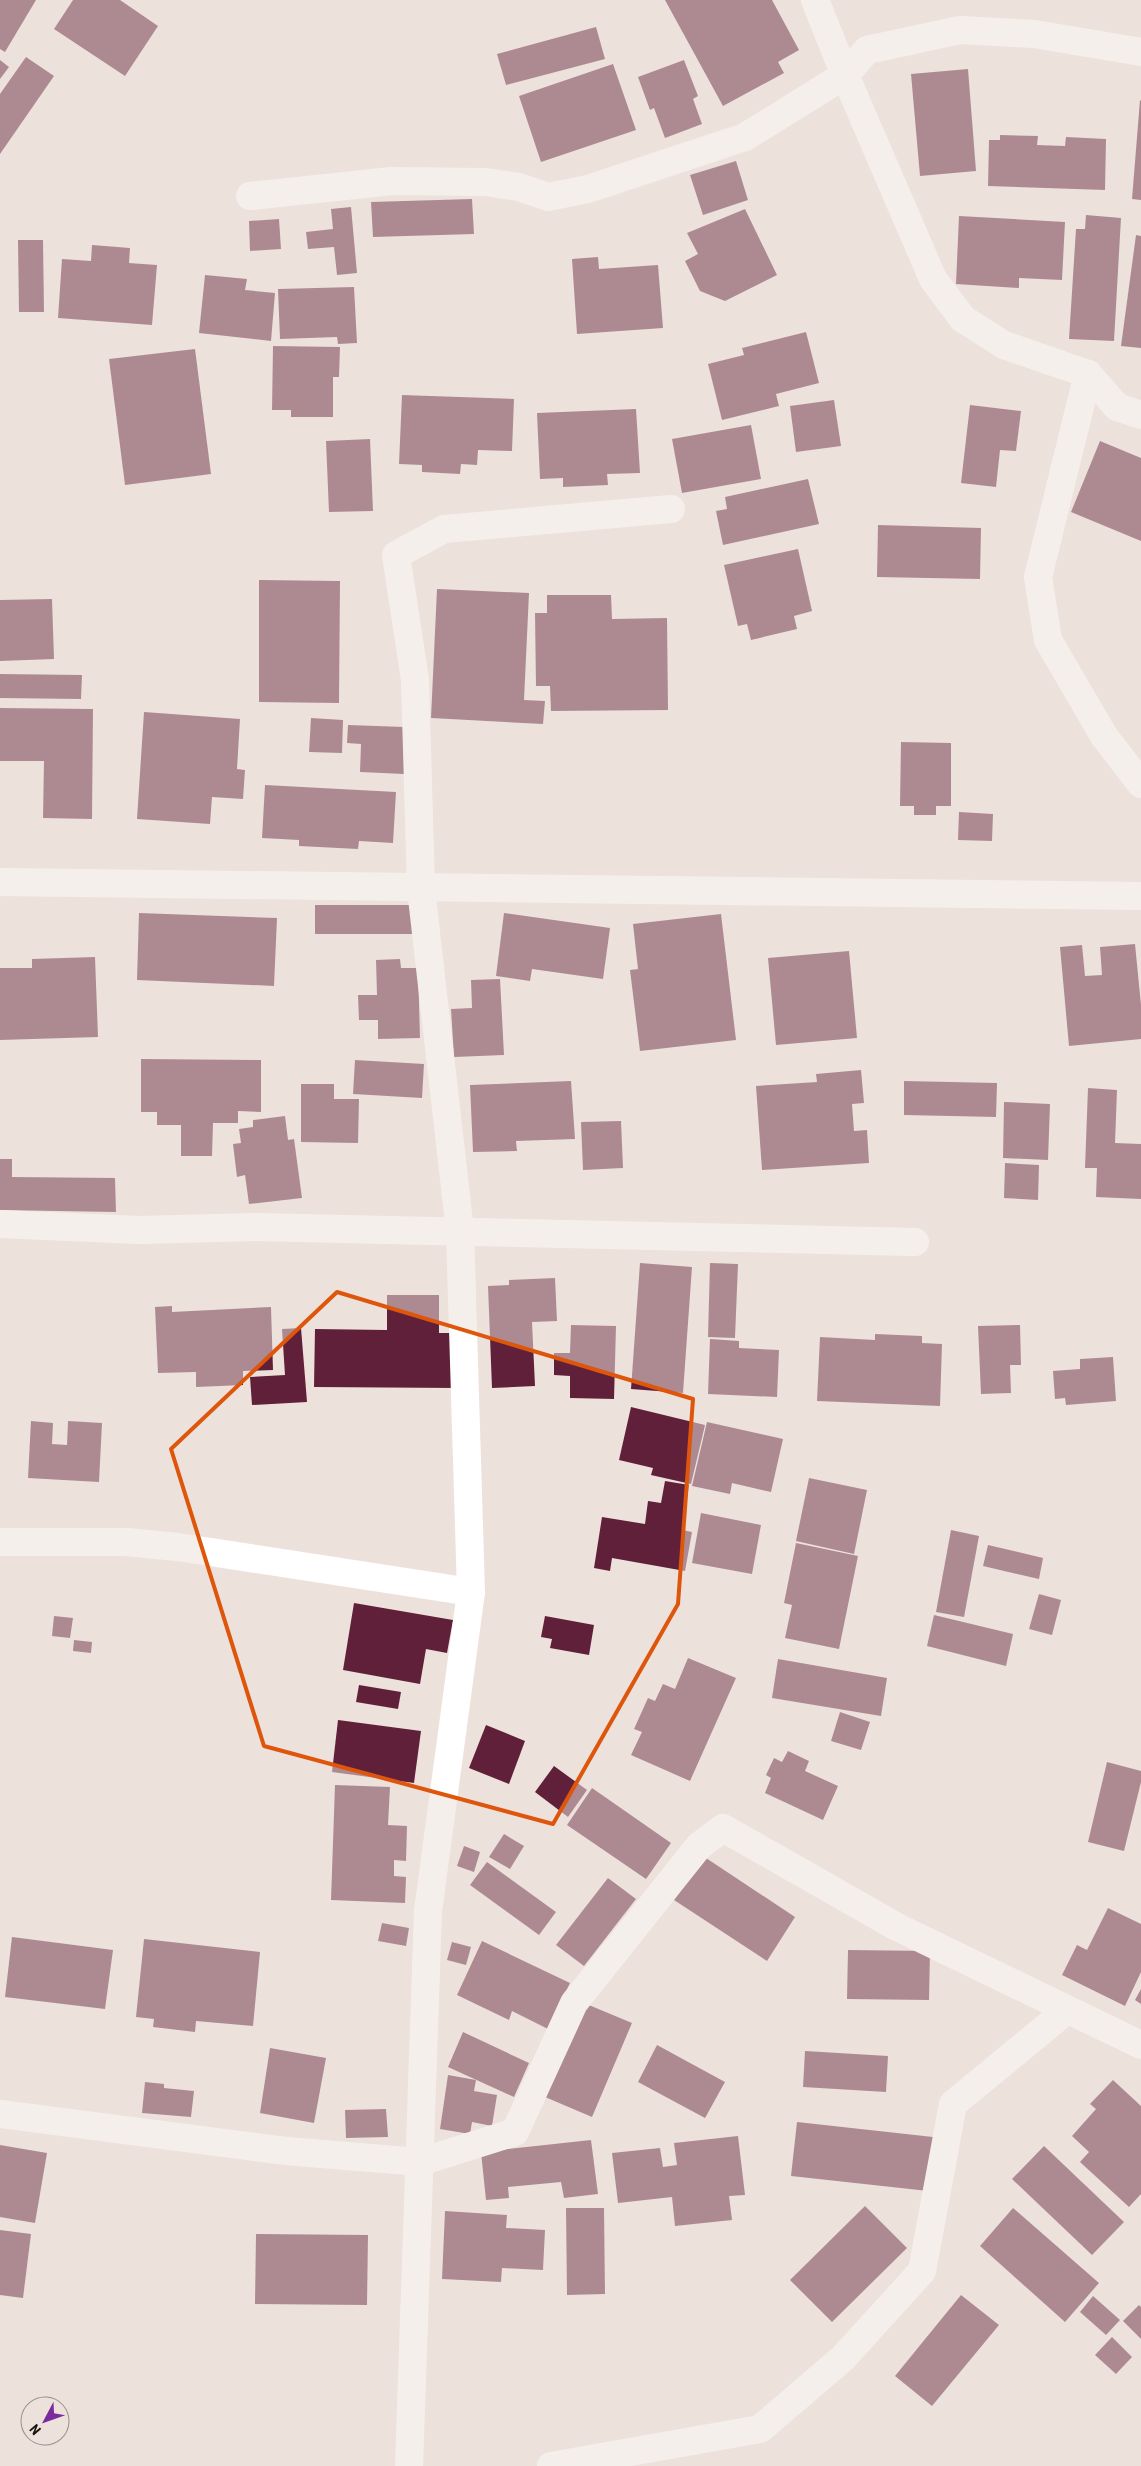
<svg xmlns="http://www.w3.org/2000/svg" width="1141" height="2466" font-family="'Roboto Condensed',sans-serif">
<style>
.building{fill:#612039}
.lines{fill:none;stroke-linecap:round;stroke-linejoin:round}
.street{stroke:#fff;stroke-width:28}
.marked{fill:none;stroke:#de560c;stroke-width:4;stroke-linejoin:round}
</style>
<rect width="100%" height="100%" fill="#ede1dc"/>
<!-- building -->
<g class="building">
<path d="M 0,0 L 36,0 L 5,52 L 0,49 Z"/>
<path d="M 73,0 L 120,0 L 158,26 L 125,76 L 54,29 Z"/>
<path d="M 665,0 L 772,0 L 799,50 L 778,62 L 784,73 L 723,106 Z"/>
<path d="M 596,27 L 605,59 L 506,85 L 497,54 Z"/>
<path d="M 26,57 L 54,76 L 0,154 L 0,94 Z"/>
<path d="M 0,60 L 9,67 L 0,79 Z"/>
<path d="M 684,60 L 698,96 L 693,99 L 702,124 L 665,138 L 654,108 L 650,110 L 638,77 Z"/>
<path d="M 613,64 L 636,130 L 541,162 L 519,96 Z"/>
<path d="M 968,69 L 976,171 L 920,176 L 911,74 Z"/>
<path d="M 1140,100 L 1141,101 L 1141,200 L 1132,199 Z"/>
<path d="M 1000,135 L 1038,136 L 1037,145 L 1065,146 L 1066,137 L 1106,139 L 1105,190 L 988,186 L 989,140 L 1000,140 Z"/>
<path d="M 736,161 L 748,200 L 703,215 L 690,175 Z"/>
<path d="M 472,199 L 474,234 L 373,237 L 371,202 Z"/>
<path d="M 351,207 L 357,273 L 337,275 L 334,247 L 308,249 L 306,232 L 333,229 L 331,209 Z"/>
<path d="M 745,209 L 777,275 L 725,301 L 700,291 L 685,261 L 698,254 L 687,233 Z"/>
<path d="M 1086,215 L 1121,218 L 1114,341 L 1069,339 L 1076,229 L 1085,229 Z"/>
<path d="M 959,216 L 1065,222 L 1062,280 L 1019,278 L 1019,288 L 956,284 Z"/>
<path d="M 279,219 L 281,249 L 250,251 L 249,221 Z"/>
<path d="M 1136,235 L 1141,236 L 1141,348 L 1121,346 Z"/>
<path d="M 18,240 L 43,240 L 44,312 L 19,312 Z"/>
<path d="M 92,245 L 130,248 L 129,263 L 157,265 L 152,325 L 58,318 L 62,259 L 91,261 Z"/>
<path d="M 598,257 L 599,269 L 658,265 L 663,328 L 577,334 L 572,259 Z"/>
<path d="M 205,275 L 247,279 L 245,290 L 275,293 L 271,341 L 199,333 Z"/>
<path d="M 354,287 L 357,343 L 338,344 L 337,337 L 280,339 L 278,289 Z"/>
<path d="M 806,332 L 819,383 L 776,394 L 779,406 L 722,420 L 708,364 L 744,355 L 742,348 Z"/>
<path d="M 273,346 L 340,347 L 339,377 L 333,377 L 333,417 L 291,417 L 291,410 L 272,410 Z"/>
<path d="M 195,349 L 211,474 L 125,485 L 109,359 Z"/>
<path d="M 402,395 L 514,399 L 512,451 L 478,450 L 477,465 L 461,464 L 460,474 L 422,472 L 422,465 L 399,464 Z"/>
<path d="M 834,400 L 841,446 L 796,452 L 790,406 Z"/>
<path d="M 970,405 L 1021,411 L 1016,451 L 1000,450 L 996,487 L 961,483 Z"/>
<path d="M 636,409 L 640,473 L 607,474 L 608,485 L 563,487 L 563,478 L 540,479 L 537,413 Z"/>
<path d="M 751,425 L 761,479 L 682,493 L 672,439 Z"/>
<path d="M 370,439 L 373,511 L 329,512 L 326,441 Z"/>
<path d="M 1100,441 L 1141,458 L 1141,541 L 1071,512 Z"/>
<path d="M 808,479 L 819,524 L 723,545 L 716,511 L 727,509 L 725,497 Z"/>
<path d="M 878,525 L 981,528 L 980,579 L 877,577 Z"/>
<path d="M 798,549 L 812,611 L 794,616 L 797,629 L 751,640 L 747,624 L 738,626 L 724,565 Z"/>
<path d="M 259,580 L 340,581 L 339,703 L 259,702 Z"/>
<path d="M 437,589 L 529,593 L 524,700 L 545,701 L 543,724 L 431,718 Z"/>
<path d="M 547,595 L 611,595 L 612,619 L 667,618 L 668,710 L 551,711 L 550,686 L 536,686 L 535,613 L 547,613 Z"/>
<path d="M 52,599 L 54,659 L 0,661 L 0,600 Z"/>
<path d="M 0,674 L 82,675 L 81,699 L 0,698 Z"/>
<path d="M 0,708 L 93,709 L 92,819 L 43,818 L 44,761 L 0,761 Z"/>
<path d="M 144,712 L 240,719 L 237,769 L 245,770 L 243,799 L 212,797 L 210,824 L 137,819 Z"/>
<path d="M 311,718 L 343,720 L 342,753 L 309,752 Z"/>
<path d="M 348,725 L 405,727 L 404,774 L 360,772 L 361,744 L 347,743 Z"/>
<path d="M 901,742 L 951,743 L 951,806 L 936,806 L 936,815 L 914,815 L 914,806 L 900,806 Z"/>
<path d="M 265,785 L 396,792 L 393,843 L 359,841 L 358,849 L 299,846 L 299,840 L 262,838 Z"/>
<path d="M 959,812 L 993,814 L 992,841 L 958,840 Z"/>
<rect x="315" y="905" width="99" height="29"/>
<path d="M 139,913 L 277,918 L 274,986 L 137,980 Z"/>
<path d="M 504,913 L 610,928 L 603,979 L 532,969 L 530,981 L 496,976 Z"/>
<path d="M 721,914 L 736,1040 L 640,1051 L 630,970 L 638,969 L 633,924 Z"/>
<path d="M 1135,944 L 1141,1005 L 1141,1039 L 1069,1046 L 1060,947 L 1082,945 L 1085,976 L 1102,975 L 1100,947 Z"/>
<path d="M 849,951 L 857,1038 L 776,1045 L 768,958 Z"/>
<path d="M 95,957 L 98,1037 L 0,1040 L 0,968 L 32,968 L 32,959 Z"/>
<path d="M 400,959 L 401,968 L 418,968 L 420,1038 L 378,1039 L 378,1020 L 359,1020 L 358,995 L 377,995 L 376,960 Z"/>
<path d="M 500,979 L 504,1055 L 454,1057 L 451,1009 L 472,1008 L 471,980 Z"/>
<path d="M 141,1059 L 261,1060 L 261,1112 L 238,1111 L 238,1123 L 213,1123 L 212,1156 L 181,1156 L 181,1125 L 157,1125 L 157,1112 L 141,1112 Z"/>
<path d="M 355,1060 L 424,1064 L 422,1098 L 353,1094 Z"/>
<path d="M 861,1070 L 864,1103 L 852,1104 L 854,1131 L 867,1130 L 869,1163 L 762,1170 L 756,1086 L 817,1082 L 816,1074 Z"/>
<path d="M 571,1081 L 575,1139 L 516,1141 L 517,1151 L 473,1152 L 470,1085 Z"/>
<path d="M 904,1081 L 997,1083 L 996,1117 L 904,1115 Z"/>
<path d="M 301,1084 L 334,1084 L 334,1099 L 359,1099 L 358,1143 L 301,1142 Z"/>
<path d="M 1088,1088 L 1117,1090 L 1115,1143 L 1141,1144 L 1141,1199 L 1096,1197 L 1097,1168 L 1085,1168 Z"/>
<path d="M 1004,1102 L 1050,1104 L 1048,1160 L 1003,1158 Z"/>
<path d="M 285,1116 L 288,1140 L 294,1139 L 302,1198 L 249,1204 L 245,1175 L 237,1177 L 233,1144 L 241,1143 L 239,1129 L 253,1127 L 253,1120 Z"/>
<path d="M 621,1121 L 623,1168 L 583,1170 L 581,1122 Z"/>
<path d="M 0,1159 L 12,1159 L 12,1177 L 115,1178 L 116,1212 L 0,1210 Z"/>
<path d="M 1005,1163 L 1039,1165 L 1038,1200 L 1004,1198 Z"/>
<path d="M 640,1263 L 692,1267 L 683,1393 L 631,1389 Z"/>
<path d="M 710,1263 L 738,1264 L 735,1338 L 708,1337 Z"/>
<path d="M 555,1278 L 557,1321 L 532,1322 L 535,1386 L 492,1388 L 488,1286 L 509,1285 L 509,1280 Z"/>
<path d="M 387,1295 L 439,1295 L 439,1333 L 457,1333 L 457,1388 L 314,1387 L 315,1329 L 387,1330 Z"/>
<path d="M 172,1306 L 172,1312 L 271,1307 L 273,1370 L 243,1371 L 243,1385 L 196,1387 L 196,1372 L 158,1373 L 155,1307 Z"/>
<path d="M 571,1325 L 616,1326 L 614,1399 L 570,1398 L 570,1376 L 554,1375 L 554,1353 L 570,1353 Z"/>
<path d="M 1020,1325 L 1021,1365 L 1010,1365 L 1011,1393 L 981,1394 L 978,1326 Z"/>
<path d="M 301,1328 L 307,1402 L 252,1405 L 250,1377 L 285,1375 L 282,1329 Z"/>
<path d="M 875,1334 L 922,1336 L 922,1343 L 942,1344 L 940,1406 L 817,1401 L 820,1337 L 875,1340 Z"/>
<path d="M 710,1339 L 739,1341 L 739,1348 L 779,1350 L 777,1397 L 708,1394 Z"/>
<path d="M 1113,1357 L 1116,1401 L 1066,1405 L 1065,1398 L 1055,1399 L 1053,1371 L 1080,1369 L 1080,1359 Z"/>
<path d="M 631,1407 L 705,1425 L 691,1484 L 651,1475 L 653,1468 L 619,1460 Z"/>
<path d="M 31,1421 L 53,1423 L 52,1444 L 67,1445 L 68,1421 L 102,1423 L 99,1482 L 28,1478 Z"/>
<path d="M 707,1422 L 783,1439 L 771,1492 L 732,1483 L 730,1494 L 692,1486 Z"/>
<path d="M 809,1478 L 867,1490 L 854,1554 L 796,1541 Z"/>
<path d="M 665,1481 L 689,1485 L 682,1530 L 692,1532 L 685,1571 L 612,1558 L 610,1571 L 594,1568 L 602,1517 L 645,1524 L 648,1501 L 661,1503 Z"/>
<path d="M 701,1513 L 761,1525 L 752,1574 L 692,1563 Z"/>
<path d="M 951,1530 L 979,1536 L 964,1617 L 936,1612 Z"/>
<path d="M 796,1543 L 858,1556 L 839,1649 L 785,1638 L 792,1605 L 784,1603 Z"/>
<path d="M 988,1545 L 1043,1558 L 1039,1579 L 983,1566 Z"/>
<path d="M 1039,1594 L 1061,1600 L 1052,1635 L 1029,1629 Z"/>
<path d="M 354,1603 L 453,1620 L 447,1653 L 426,1649 L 420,1684 L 343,1670 Z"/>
<path d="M 934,1615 L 1013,1634 L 1006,1666 L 927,1646 Z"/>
<path d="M 54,1616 L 73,1618 L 70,1638 L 52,1636 Z"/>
<path d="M 545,1616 L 594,1625 L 589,1655 L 550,1648 L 552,1639 L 541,1637 Z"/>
<path d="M 74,1640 L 92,1642 L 91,1653 L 73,1651 Z"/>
<path d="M 688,1658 L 736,1678 L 690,1781 L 631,1755 L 642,1732 L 634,1729 L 648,1698 L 655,1701 L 663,1684 L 675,1689 Z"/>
<path d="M 778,1659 L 887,1678 L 881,1716 L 772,1698 Z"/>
<path d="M 359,1685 L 401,1692 L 398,1709 L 356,1702 Z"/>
<path d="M 840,1712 L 870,1722 L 861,1750 L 831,1741 Z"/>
<path d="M 338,1720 L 421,1731 L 414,1783 L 332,1772 Z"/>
<path d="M 486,1725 L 525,1741 L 509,1784 L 469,1768 Z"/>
<path d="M 788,1751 L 809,1761 L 805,1771 L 838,1786 L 823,1820 L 765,1793 L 771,1778 L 766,1775 L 774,1758 L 782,1762 Z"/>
<path d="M 1107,1762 L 1141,1771 L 1141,1782 L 1124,1851 L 1088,1842 Z"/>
<path d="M 554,1766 L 587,1790 L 568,1817 L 535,1792 Z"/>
<path d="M 335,1785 L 390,1787 L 388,1825 L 407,1826 L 406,1861 L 394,1860 L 394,1876 L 406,1877 L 405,1903 L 331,1900 Z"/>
<path d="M 592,1788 L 671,1843 L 646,1879 L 567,1825 Z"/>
<path d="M 504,1834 L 524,1846 L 510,1869 L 489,1857 Z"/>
<path d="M 464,1846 L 480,1852 L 474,1872 L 457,1866 Z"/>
<path d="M 703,1856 L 795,1917 L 767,1961 L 674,1900 Z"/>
<path d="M 487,1862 L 556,1912 L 539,1935 L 470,1885 Z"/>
<path d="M 608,1878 L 636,1899 L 584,1966 L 556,1945 Z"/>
<path d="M 1108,1908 L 1141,1924 L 1141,1972 L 1125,2006 L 1062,1975 L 1077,1945 L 1087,1950 Z"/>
<path d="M 382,1923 L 409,1928 L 406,1946 L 378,1941 Z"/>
<path d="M 12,1937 L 113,1950 L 105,2009 L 5,1997 Z"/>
<path d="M 144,1939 L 260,1952 L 253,2026 L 196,2021 L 195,2032 L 153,2027 L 154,2019 L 136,2017 Z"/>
<path d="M 482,1941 L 570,1983 L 548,2029 L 512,2011 L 509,2020 L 457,1995 Z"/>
<path d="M 452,1942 L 471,1947 L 466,1965 L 447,1960 Z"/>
<path d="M 848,1950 L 930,1951 L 929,2000 L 847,1999 Z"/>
<path d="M 1141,1989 L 1141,2004 L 1135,2000 Z"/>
<path d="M 584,2003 L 632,2023 L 592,2117 L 545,2097 Z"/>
<path d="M 463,2032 L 529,2063 L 514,2097 L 448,2067 Z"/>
<path d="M 657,2045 L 725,2082 L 705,2118 L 638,2082 Z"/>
<path d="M 270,2048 L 326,2058 L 314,2123 L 260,2113 Z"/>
<path d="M 805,2051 L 888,2056 L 886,2092 L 803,2087 Z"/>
<path d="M 448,2075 L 476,2080 L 474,2091 L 497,2095 L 492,2126 L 472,2122 L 470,2134 L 440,2129 Z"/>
<path d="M 1113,2080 L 1141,2106 L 1141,2194 L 1129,2207 L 1080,2162 L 1089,2152 L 1072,2136 L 1096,2109 L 1090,2104 Z"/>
<path d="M 145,2082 L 164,2084 L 164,2088 L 194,2091 L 191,2117 L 142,2113 Z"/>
<path d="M 386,2109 L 388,2137 L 346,2138 L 345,2110 Z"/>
<path d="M 797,2122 L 933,2137 L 928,2191 L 791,2176 Z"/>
<path d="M 738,2136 L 745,2195 L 729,2196 L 732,2220 L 675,2226 L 672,2197 L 618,2203 L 612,2153 L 660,2148 L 663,2167 L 677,2165 L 674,2143 Z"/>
<path d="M 591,2140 L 598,2194 L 564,2198 L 561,2182 L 508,2187 L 509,2198 L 486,2200 L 481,2152 Z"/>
<path d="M 0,2145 L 47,2153 L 35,2223 L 0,2217 Z"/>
<path d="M 1044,2146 L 1124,2222 L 1092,2255 L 1012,2179 Z"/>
<path d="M 865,2206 L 907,2248 L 832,2322 L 790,2280 Z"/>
<path d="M 566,2208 L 604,2208 L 605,2294 L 567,2295 Z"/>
<path d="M 1013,2208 L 1099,2283 L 1065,2322 L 980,2246 Z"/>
<path d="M 445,2211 L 507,2215 L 506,2228 L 545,2230 L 543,2270 L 502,2268 L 501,2282 L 442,2279 Z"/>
<path d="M 0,2230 L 31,2234 L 23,2298 L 0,2295 Z"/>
<path d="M 256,2234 L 368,2235 L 367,2305 L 255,2304 Z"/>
<path d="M 961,2295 L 999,2325 L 932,2406 L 895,2376 Z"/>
<path d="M 1093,2296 L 1120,2320 L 1106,2335 L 1080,2312 Z"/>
<path d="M 1139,2305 L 1141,2307 L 1141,2339 L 1123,2321 Z"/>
<path d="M 1112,2337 L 1132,2357 L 1116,2374 L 1095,2355 Z"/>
</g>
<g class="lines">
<!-- street -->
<g class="street">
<path d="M 815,0 L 845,75 L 933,279 L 963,319 L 1004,345 L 1088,374 L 1117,407 L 1141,415"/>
<path d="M 250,196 L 392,181 L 485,182 L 519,187 L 548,197 L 588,189 L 745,137 L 845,75 L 867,50 L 960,30 L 1034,34 L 1141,52"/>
<path d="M 1088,374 L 1038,577 L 1048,640 L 1104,736 L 1141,784"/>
<path d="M 0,882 L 1141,896"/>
<path d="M 0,1224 L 139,1230 L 256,1227 L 915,1242"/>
<path d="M 0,1542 L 126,1542 L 178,1547 L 471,1592"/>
<path d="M 0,2114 L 286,2151 L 420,2162 L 515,2132 L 574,2003 L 699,1846 L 723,1828 L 897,1927 L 1141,2045"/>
<path d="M 409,2466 L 428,1911 L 471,1592 L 460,1231 L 421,889 L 415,680 L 396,555 L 444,529 L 671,509"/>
<path d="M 551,2466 L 760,2429 L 843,2358 L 922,2271 L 953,2104 L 1067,2010"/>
</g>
</g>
<!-- marked area -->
<path d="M0 0H1141V2466H0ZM 337,1292 L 693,1399 L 678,1604 L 553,1824 L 264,1746 L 171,1449 Z" fill="#ede1dc" fill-opacity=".55" fill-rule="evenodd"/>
<path class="marked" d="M 337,1292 L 693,1399 L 678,1604 L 553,1824 L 264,1746 L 171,1449 Z"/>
<!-- north arrow -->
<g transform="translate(45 2421) rotate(229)"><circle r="24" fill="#ede1dc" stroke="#978f8b"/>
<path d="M0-4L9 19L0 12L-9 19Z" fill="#7a2c9e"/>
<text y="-8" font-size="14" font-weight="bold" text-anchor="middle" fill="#171311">N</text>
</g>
</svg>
